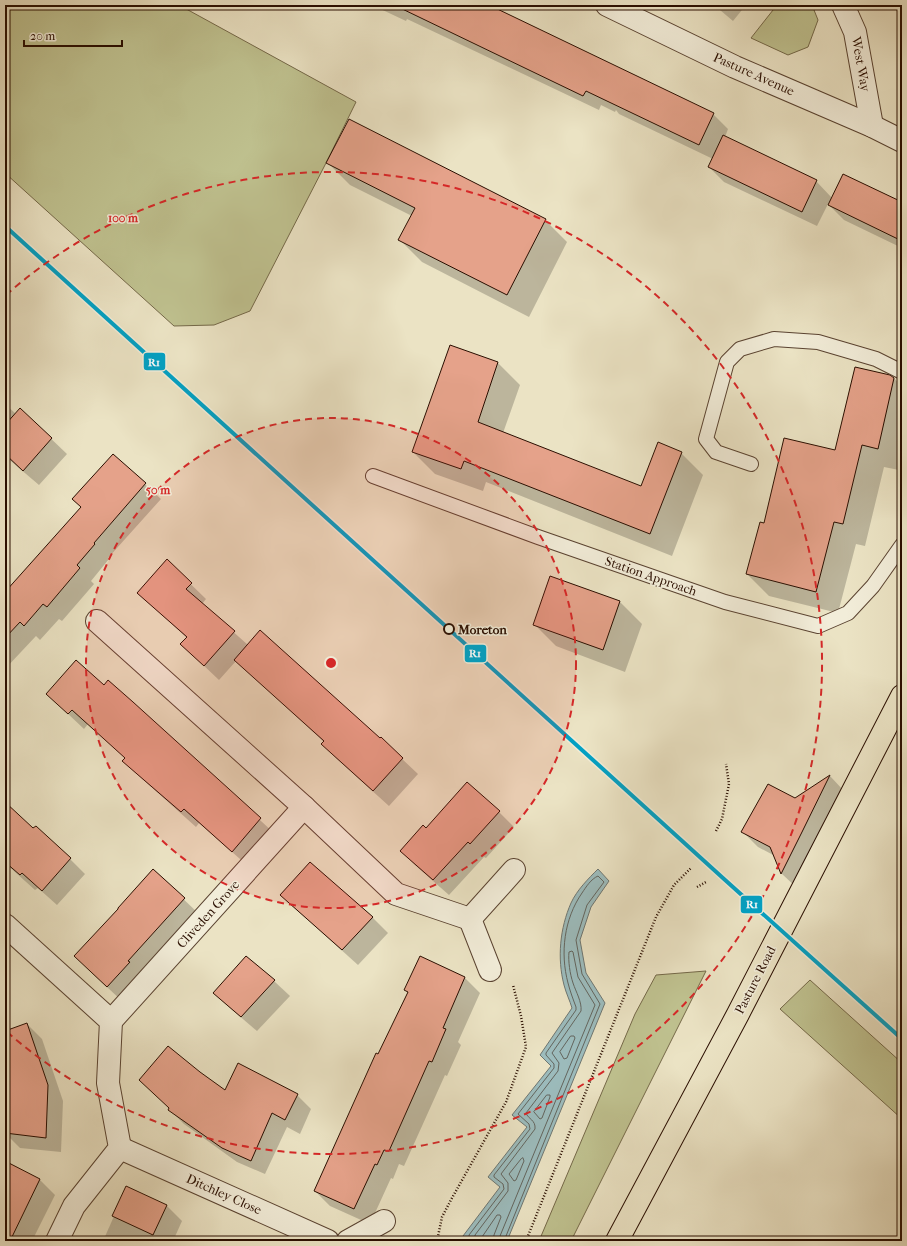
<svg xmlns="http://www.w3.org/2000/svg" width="907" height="1246" font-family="'IM FELL French Canon',serif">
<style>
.green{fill:#bfc18f;stroke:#746848}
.water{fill:#9cbcbd;stroke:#6e7671}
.shadow{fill:#0003}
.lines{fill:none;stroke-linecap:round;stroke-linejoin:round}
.shore{stroke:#63655e;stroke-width:1}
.building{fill:#e5a28a;stroke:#2a0e00}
.lane-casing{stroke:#5a4331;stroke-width:16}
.street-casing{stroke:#5a4331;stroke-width:24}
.primary-casing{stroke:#2a0e00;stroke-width:24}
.path{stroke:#2a0e00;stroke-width:2.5;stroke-dasharray:1 2;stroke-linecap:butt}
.lane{stroke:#f2edd9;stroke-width:14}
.street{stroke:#f2edd9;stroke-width:22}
.primary{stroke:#ebe3c4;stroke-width:22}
.rail-1-casing{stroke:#f2edd9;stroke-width:7}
.rail-1{stroke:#02a1c4;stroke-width:4}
.ring{fill:none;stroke:#d62828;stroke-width:2;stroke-dasharray:7 5}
.stop-dot{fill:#f2edd9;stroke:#2a0e00;stroke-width:2}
.labels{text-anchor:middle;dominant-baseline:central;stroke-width:3;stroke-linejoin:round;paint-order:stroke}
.street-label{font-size:13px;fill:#2a0e00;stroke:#f2edd9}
.stop-label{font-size:13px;font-weight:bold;fill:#2a0e00;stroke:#f2edd9;text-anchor:start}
.centre{fill:#d62828;stroke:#f2edd9;stroke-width:2}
.ring-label{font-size:12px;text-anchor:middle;font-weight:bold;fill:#d62828;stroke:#f2edd9;stroke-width:3;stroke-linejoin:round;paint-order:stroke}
.line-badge{stroke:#f2edd9;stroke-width:1.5}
.badge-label{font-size:11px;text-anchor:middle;font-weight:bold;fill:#fff}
</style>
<rect width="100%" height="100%" fill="#ebe3c4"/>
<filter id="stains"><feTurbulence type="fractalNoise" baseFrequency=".005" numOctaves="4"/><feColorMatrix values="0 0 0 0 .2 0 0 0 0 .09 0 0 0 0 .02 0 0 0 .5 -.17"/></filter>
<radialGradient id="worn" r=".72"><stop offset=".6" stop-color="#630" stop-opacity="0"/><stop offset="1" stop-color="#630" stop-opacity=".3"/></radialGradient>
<!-- green -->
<g class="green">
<path d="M 5,5 L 179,5 L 356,102 L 326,163 L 250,311 L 214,325 L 174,326 L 5,173 Z"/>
<path d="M 777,5 L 812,5 L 818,20 L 808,47 L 788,55 L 751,38 Z"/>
<path d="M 706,971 L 571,1241 L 539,1241 L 635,1014 L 656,975 Z"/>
<path d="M 810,980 L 902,1063 L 902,1119 L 780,1009 Z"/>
</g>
<!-- water -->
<path class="water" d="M 598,869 L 609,881 L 591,907 L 580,940 L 586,973 L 605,1003 L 507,1241 L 468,1241 L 463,1236 L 500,1187 L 488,1177 L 527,1127 L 512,1115 L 551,1066 L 540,1055 L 572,1008 C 570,1001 566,993 564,985 C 557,958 560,928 571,903 C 577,890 588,879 598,869 Z"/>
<!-- shadow -->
<g class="shadow">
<path d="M 372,5 L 486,5 L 713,114 L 728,129 L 725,137 L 816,181 L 832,198 L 902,203 L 902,248 L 844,220 L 828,204 L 817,226 L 724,182 L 709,167 L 713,159 L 619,114 L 616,110 L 615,112 L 601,105 L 599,110 L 407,19 L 406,21 Z"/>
<path d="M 714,5 L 746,5 L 733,21 Z"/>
<path d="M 895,5 L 902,5 L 902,21 L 898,16 Z"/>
<path d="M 328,163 L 545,220 L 567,242 L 529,317 L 422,262 L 400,240 L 412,216 L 350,185 Z"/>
<path d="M 450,346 L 498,363 L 520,385 L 503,433 L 641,487 L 681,453 L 703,475 L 672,556 L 486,482 L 483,491 L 435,474 L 413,452 Z"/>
<path d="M 894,378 L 902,387 L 902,459 L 899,470 L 884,467 L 865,546 L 856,544 L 838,613 L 769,596 L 747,574 L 764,524 L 836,451 Z"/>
<path d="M 5,404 L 16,414 L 20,409 L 67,454 L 39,485 L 5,456 Z"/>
<path d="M 113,455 L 161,499 L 108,558 L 109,559 L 91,581 L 94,584 L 62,621 L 59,619 L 40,640 L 36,636 L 5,669 L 5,593 L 82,507 Z"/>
<path d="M 167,561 L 206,599 L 202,604 L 248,645 L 381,739 L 418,774 L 389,806 L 337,759 L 322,744 L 324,742 L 236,661 L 219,680 L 181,644 L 187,638 L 138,593 Z"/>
<path d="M 551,577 L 620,602 L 642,624 L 625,672 L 556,646 L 534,624 Z"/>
<path d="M 47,694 L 132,702 L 275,834 L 248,866 L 199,823 L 196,827 L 139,776 L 124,761 L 126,758 L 88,724 L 84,729 Z"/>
<path d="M 830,776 L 844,791 L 797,888 L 782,874 L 775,856 L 758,847 L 743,832 Z"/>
<path d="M 5,803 L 33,830 L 70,859 L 85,874 L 57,905 L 38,888 L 35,890 L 5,863 Z"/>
<path d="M 499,812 L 514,827 L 486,858 L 484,857 L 449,895 L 416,866 L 401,851 Z"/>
<path d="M 311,863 L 373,918 L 388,933 L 358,965 L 297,910 L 282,895 Z"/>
<path d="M 153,870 L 199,914 L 123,1002 L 91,972 Z"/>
<path d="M 246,957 L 274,981 L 290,996 L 257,1031 L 230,1008 L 214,993 Z"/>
<path d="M 465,978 L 480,993 L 458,1042 L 461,1045 L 447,1076 L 445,1075 L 404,1166 L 399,1164 L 393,1179 L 391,1178 L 370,1224 L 330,1206 L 315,1191 L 408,993 L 405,990 Z"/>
<path d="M 5,1002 L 10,1007 L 5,1012 Z"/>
<path d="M 27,1024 L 42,1039 L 63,1101 L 61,1152 L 20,1148 L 5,1133 L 5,1032 Z"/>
<path d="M 200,1073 L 226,1091 L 297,1095 L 311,1109 L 300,1134 L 287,1127 L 265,1174 L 237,1162 L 184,1124 L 169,1109 Z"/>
<path d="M 5,1162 L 40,1180 L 55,1195 L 32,1241 L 5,1241 Z"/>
<path d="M 127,1187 L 167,1206 L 182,1221 L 173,1241 L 103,1241 Z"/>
</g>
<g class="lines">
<!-- shore -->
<g class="shore">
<path d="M 571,1036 L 574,1036 L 575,1038 L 567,1058 L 564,1059 L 560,1052 Z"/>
<path d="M 547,1095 L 550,1095 L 550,1097 L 542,1118 L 540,1119 L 534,1112 Z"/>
<path d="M 523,1158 L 524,1161 L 516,1180 L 514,1181 L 509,1174 L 521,1159 Z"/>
<path d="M 470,1241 L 469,1235 L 504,1189 L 503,1184 L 494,1177 L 494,1175 L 530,1129 L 529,1124 L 518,1114 L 554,1068 L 554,1064 L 546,1055 L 546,1053 L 576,1010 L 576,1007 C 573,999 570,991 568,983 C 560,953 564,919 582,893 C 586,887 591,879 598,876 L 604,882 L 587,905 L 576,940 L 582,974 L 600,1004 L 504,1241"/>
<path d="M 475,1241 L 475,1235 L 508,1191 L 508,1183 L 501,1174 L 535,1129 C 536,1120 528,1119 526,1113 L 558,1071 L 559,1063 L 552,1053 L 581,1011 C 582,1002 576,992 573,983 C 570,974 568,961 569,952 L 572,951 L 573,952 L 578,977 L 595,1005 L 500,1236 L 499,1241"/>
<path d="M 481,1241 L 482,1237 L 497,1215 L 500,1215 L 501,1217 L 494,1235 L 493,1241"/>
</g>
</g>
<!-- building -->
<g class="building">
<path d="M 394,5 L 489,5 L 714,113 L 699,145 L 586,91 L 583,96 Z"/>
<path d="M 349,119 L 546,219 L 507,295 L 398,240 L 415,208 L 326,163 Z"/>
<path d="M 723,135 L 817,180 L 802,212 L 708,167 Z"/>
<path d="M 843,174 L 902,202 L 902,241 L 828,205 Z"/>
<path d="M 450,345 L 498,362 L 478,422 L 641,486 L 658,442 L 682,452 L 650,534 L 464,461 L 461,469 L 412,452 Z"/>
<path d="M 855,367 L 890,375 L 894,378 L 878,449 L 862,445 L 843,524 L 834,522 L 816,592 L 746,574 L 760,522 L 764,523 L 784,438 L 835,450 Z"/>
<path d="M 20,408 L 52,438 L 23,471 L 5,454 L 5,425 Z"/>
<path d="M 113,454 L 146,483 L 94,543 L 95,544 L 77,565 L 80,568 L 47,607 L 43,604 L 24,626 L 20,622 L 5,638 L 5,592 L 81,507 L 72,499 Z"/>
<path d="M 167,559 L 192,583 L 186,589 L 235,631 L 204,666 L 180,644 L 187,637 L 137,593 Z"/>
<path d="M 550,576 L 620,601 L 603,650 L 533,625 Z"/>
<path d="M 260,630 L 380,738 L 381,737 L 403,758 L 373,791 L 321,744 L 324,741 L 234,660 Z"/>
<path d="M 76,660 L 104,685 L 108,680 L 133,702 L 261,818 L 232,852 L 184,809 L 181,812 L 122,761 L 125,758 L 72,710 L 68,714 L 46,694 Z"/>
<path d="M 830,775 L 802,832 L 781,874 L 770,847 L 741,832 L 768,784 L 795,798 Z"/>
<path d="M 467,782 L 500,811 L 470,844 L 468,842 L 433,880 L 400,851 L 423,825 L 426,828 Z"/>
<path d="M 5,802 L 33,828 L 36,826 L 71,858 L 42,891 L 22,873 L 20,875 L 5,862 Z"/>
<path d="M 310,862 L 373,917 L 342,950 L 280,895 Z"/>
<path d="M 153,869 L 185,898 L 128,961 L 130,962 L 107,987 L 74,956 L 118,909 L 118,908 Z"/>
<path d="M 246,956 L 275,980 L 241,1017 L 213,993 Z"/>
<path d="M 420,956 L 465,977 L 443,1028 L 446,1029 L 432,1062 L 429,1061 L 389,1151 L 384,1150 L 377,1165 L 375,1164 L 354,1209 L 314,1191 L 376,1053 L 378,1054 L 408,992 L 404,990 Z"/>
<path d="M 27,1023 L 48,1085 L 46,1138 L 5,1133 L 5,1031 Z"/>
<path d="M 168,1046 L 200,1072 L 225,1090 L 238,1063 L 298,1094 L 285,1120 L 272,1113 L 251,1161 L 222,1148 L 168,1110 L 169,1108 L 139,1080 Z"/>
<path d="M 5,1161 L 40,1179 L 10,1241 L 5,1241 Z"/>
<path d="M 126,1186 L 167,1205 L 153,1235 L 112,1216 Z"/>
</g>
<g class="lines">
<!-- lane casing -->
<g class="lane-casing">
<g id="lane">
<path d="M 751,464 L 716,452 L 706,439 L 727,362 L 740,349 L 774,339 L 818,342 L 876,359 L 902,372"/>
<path d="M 373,476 L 538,537 L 725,602 L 818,626 L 848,613 L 873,586 L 902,545"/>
</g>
</g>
<!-- street casing -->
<g class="street-casing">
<g id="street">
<path d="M 607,5 L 735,67 L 872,126 L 902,141"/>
<path d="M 843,5 L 855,32 L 872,126"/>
<path d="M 97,621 L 304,807 L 111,1021"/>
<path d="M 304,807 L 396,894 L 470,919 L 514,870"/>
<path d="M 470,919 L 490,970"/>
<path d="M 5,925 L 111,1021 L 108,1083 L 120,1148 L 74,1206 L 57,1241"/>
<path d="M 120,1148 L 328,1241"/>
<path d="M 348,1241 L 384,1221"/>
</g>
</g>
<!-- primary casing -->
<g class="primary-casing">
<path id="primary" d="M 617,1241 L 738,1014 L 902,696"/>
</g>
<!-- path -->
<g class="path">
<path d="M 716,831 L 722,819 L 729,784 L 726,764"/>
<path d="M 697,887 L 706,882"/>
<path d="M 437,1241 L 442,1217 L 452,1198 L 506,1102 L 526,1047 L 521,1016 L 513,985"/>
<path d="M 526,1241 L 656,917 L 674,885 L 691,868"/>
</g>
<!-- lane -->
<use href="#lane" class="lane"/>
<!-- street -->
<use href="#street" class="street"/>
<!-- primary -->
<use href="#primary" class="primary"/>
<!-- rail-1 casing -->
<g class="rail-1-casing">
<path id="rail-1" d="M 5,226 L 724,879 L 902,1039"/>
</g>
<!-- rail-1 -->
<use href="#rail-1" class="rail-1"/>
</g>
<!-- distance rings -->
<circle cx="331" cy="663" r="245" fill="#d62828" fill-opacity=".12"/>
<g class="ring">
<circle cx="331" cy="663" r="245"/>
<path d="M6 295A491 491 0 1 1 6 1031"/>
</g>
<!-- markers -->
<circle class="stop-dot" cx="449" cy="629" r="5"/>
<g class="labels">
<!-- street labels -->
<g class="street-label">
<text transform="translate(861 64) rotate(80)">West Way</text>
<text transform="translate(754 74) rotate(24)">Pasture Avenue</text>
<text transform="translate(651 576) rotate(19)">Station Approach</text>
<text transform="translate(208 914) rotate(-48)">Cliveden Grove</text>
<text transform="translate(755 980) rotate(-63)">Pasture Road</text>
<text transform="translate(224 1194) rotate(24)">Ditchley Close</text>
</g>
<!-- stop labels -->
<g class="stop-label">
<text x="458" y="629">Moreton</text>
</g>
</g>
<circle cx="331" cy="663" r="6" class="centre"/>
<g class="ring-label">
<text x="123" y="222">100 m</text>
<text x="158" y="494">50 m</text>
</g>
<g class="line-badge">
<rect x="143" y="352" width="23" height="19" rx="4" fill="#02a1c4"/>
<rect x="464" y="644" width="23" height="19" rx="4" fill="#02a1c4"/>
<rect x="740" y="895" width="23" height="19" rx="4" fill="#02a1c4"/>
</g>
<g class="badge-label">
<text x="154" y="366">R1</text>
<text x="475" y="657">R1</text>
<text x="752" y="908">R1</text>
</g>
<!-- margin -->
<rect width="907" height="1246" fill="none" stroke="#ebe3c4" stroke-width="20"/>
<rect x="6" y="6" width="895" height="1234" fill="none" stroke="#2a0e00" stroke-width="2"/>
<rect x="10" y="10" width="887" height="1226" fill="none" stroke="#2a0e00"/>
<!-- scale -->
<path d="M24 40v6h98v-6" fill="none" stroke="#2a0e00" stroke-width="2"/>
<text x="30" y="40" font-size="12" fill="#2a0e00" stroke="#f2edd9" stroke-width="3" paint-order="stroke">20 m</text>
<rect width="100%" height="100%" filter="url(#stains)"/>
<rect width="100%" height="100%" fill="url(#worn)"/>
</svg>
